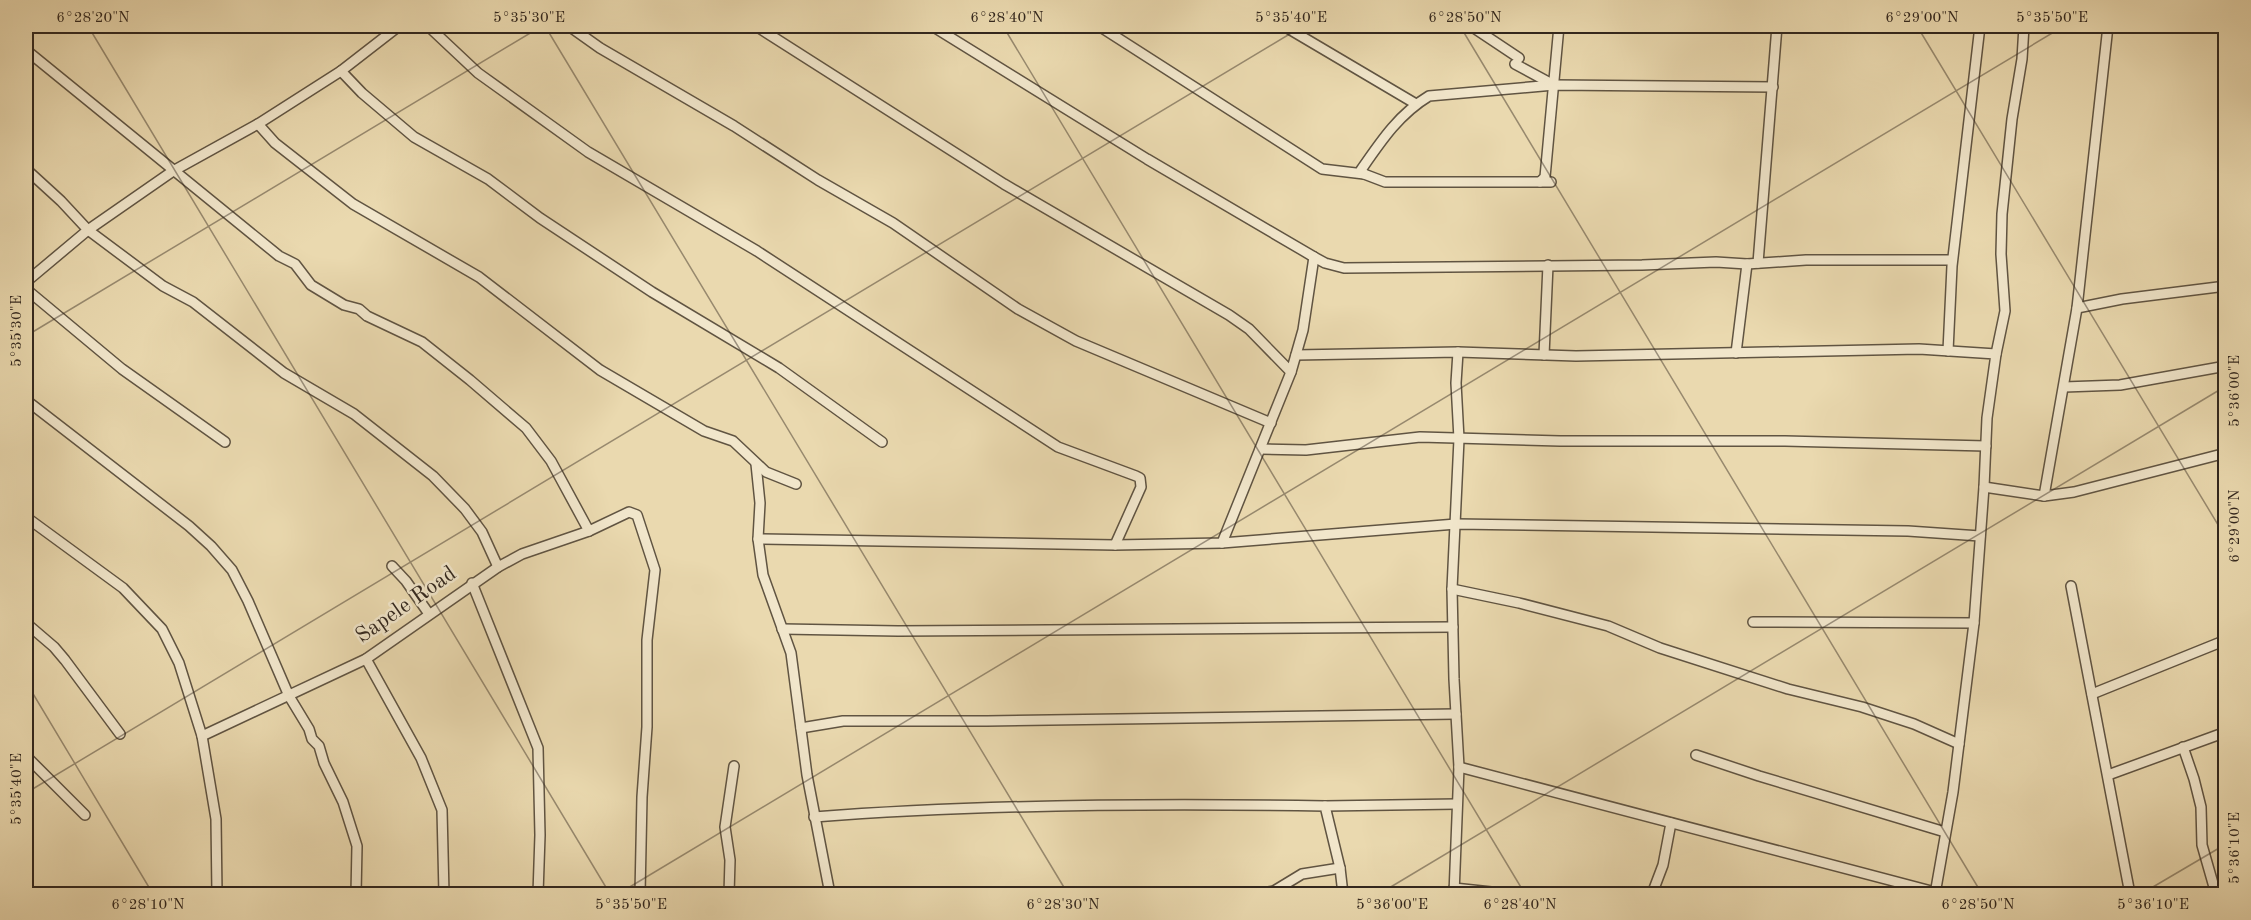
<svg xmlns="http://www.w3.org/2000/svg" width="2251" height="920" font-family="'Old Standard TT',serif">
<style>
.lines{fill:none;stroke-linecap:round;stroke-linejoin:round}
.minor-casing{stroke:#605442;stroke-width:12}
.minor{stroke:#f1e6cb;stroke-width:9}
.ticks{fill:none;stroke:#32271e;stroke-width:1.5;stroke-opacity:0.45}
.labels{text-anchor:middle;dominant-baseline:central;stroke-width:5;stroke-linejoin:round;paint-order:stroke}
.street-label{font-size:22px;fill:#32271e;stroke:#f1e6cb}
.neatline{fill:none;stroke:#32271e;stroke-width:2}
.ticks-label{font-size:15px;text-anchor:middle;fill:#32271e}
</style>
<rect width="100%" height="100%" fill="#ead9af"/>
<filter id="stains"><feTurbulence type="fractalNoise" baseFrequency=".00333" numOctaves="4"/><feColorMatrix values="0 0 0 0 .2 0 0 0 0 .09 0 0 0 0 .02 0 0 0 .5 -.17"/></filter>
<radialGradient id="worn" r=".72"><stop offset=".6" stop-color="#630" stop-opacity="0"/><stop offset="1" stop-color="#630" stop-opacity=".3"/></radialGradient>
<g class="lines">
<!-- minor casing -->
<g class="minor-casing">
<g id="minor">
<path d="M 428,26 L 478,73 L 588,152 L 757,251 L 1058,447 L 1136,476 L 1140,478 L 1141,487 L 1115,545"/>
<path d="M 569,26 L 600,48 L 734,126 L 818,180 L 893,223 L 1018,309 L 1076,341 L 1271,423"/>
<path d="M 756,26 L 1004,184 L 1229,315 L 1249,329 L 1291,372"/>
<path d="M 932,26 L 1147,159 L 1314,257 L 1325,263 L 1344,268 L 1642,265 L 1716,262 L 1747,264 L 1806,260 L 1952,260"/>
<path d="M 1099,26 L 1322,169 L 1364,174 L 1385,182 L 1551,182"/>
<path d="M 1284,26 L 1416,104"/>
<path d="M 1471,26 L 1519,58"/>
<path d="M 26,50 L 279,256 L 295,264 L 311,285 L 344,305 L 359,309 L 367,316 L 422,342 L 470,380 L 526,428 L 551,461 L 589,531"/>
<path d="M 1515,64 L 1552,84"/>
<path d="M 341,71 L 362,93 L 414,137 L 488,179 L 540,218 L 652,292 L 779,368 L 882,442"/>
<path d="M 258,124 L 275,143 L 353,204 L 479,277 L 600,370 L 704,431 L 733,441 L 766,472 L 796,484"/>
<path d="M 26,169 L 61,201 L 88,230 L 163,286 L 193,302 L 284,373 L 354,414 L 433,476 L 465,509 L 482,532 L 498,567"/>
<path d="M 1364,174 L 1361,170 C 1381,141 1399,114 1429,96 L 1554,85 L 1773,87"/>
<path d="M 1540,182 L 1545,177 L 1559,26"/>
<path d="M 1758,263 L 1777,26"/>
<path d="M 26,282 L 88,230 L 173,171 L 258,124 L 341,71 L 399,26"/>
<path d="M 26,289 L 122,369 L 225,442"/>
<path d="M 2077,308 L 2122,299 L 2226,286"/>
<path d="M 1948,351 L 1952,266 L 1980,26"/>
<path d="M 1458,352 L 1576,356 L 1919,349 L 1996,354 L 1987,418 L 1984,487"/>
<path d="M 1736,353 L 1747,264"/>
<path d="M 1996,354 L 2005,311 L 2001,254 L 2002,214 L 2012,119 L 2022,59 L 2024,26"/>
<path d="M 1296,355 L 1458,352 L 1456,383 L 1459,439 L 1452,589 L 1454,679 L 1459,767 L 1454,894"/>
<path d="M 1544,355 L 1548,265"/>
<path d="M 2064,387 L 2120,385 L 2226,366"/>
<path d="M 26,400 L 189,526 L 211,546 L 232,570 L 248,601 L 289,696 L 309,729 L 312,739 L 319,746 L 324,763 L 343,802 L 357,846 L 356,894"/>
<path d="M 1260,449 L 1306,450 L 1420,437 L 1560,441 L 1785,441 L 1986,446"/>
<path d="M 756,464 L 760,503 L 758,539 L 763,575 L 791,653 L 807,775 L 830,894"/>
<path d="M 2044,496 L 2074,492 L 2226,453"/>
<path d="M 26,517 L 123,588 L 162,629 L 179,663 L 202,736 L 216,819 L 217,894"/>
<path d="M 758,539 L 1115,545 L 1222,543 L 1456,524 L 1908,531 L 1980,536"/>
<path d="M 1222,543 L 1291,372 L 1303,330 L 1314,257"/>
<path d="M 392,566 L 406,581 L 429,614"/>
<path d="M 472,583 L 538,748 L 540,835 L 538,894"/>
<path d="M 2071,586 L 2130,894"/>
<path d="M 1452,589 L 1519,603 L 1608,626 L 1660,648 L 1788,689 L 1862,707 L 1914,724 L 1959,744"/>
<path d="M 1753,622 L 1974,623"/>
<path d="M 26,623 L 54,647 L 65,660 L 120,734"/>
<path d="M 782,629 L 898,631 L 1453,627"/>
<path d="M 366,659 L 421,758 L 442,810 L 444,894"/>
<path d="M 2092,694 L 2226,640"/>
<path d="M 801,728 L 843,721 L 987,721 L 1456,714"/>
<path d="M 202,736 L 366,659 L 498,567 L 522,554 L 589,531 L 629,512 L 637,515 L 655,570 L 647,640 L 647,727 L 642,797 L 640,894"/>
<path d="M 2183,747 L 2194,779 L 2201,807 L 2202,845 L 2216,894"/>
<path d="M 1696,755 L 1759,776 L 1945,832"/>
<path d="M 26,756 L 85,815"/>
<path d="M 1459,767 L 1935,892"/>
<path d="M 2108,775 L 2226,732"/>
<path d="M 1325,806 L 1457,804"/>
<path d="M 814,817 C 984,804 1155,803 1325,806 L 1340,868 L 1343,894"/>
<path d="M 1454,888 L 1510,894 L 1609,894"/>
<path d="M 1343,893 L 1403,894"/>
<path d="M 729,894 L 730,860 L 725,827 L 734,766"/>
<path d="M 1088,894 L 1204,894"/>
<path d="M 1256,894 L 1274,891 L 1302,874 L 1340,868"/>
<path d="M 1652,894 L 1663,865 L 1671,823"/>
<path d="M 1935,894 L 1953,792 L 1974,623 L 1984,487 L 2044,496 L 2077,308 L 2108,26"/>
</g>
</g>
<!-- minor -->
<use href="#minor" class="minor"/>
</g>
<!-- ticks -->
<path class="ticks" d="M 88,26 L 610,894M 545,26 L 1068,894M 1003,26 L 1525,894M 1460,26 L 1982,894M 1917,26 L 2226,538M 26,336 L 542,26M 26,682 L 153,894M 26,793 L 1303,26M 618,894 L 2064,26M 1379,894 L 2226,386M 2141,894 L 2226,844"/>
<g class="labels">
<!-- street labels -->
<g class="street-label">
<text transform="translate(406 605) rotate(-35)">Sapele Road</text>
</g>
</g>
<!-- margin -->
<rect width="2251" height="920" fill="none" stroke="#ead9af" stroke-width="66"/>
<rect x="33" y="33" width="2185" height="854" class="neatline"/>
<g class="ticks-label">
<text x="93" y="22">6°28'20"N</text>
<text x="529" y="22">5°35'30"E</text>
<text x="1007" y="22">6°28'40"N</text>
<text x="1291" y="22">5°35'40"E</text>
<text x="1465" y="22">6°28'50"N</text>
<text x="1922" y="22">6°29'00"N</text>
<text x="2052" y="22">5°35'50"E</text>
<text transform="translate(16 331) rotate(-90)" y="5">5°35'30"E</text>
<text transform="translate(2234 391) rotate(-90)" y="5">5°36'00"E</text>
<text transform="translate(2234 526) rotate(-90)" y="5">6°29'00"N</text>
<text transform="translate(16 789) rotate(-90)" y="5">5°35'40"E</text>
<text transform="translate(2234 848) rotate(-90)" y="5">5°36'10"E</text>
<text x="148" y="909">6°28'10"N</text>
<text x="631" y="909">5°35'50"E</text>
<text x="1063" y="909">6°28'30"N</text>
<text x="1392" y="909">5°36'00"E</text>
<text x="1520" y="909">6°28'40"N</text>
<text x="1978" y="909">6°28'50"N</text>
<text x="2153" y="909">5°36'10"E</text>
</g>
<rect width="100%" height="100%" filter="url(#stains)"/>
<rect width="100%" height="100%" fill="url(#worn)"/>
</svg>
